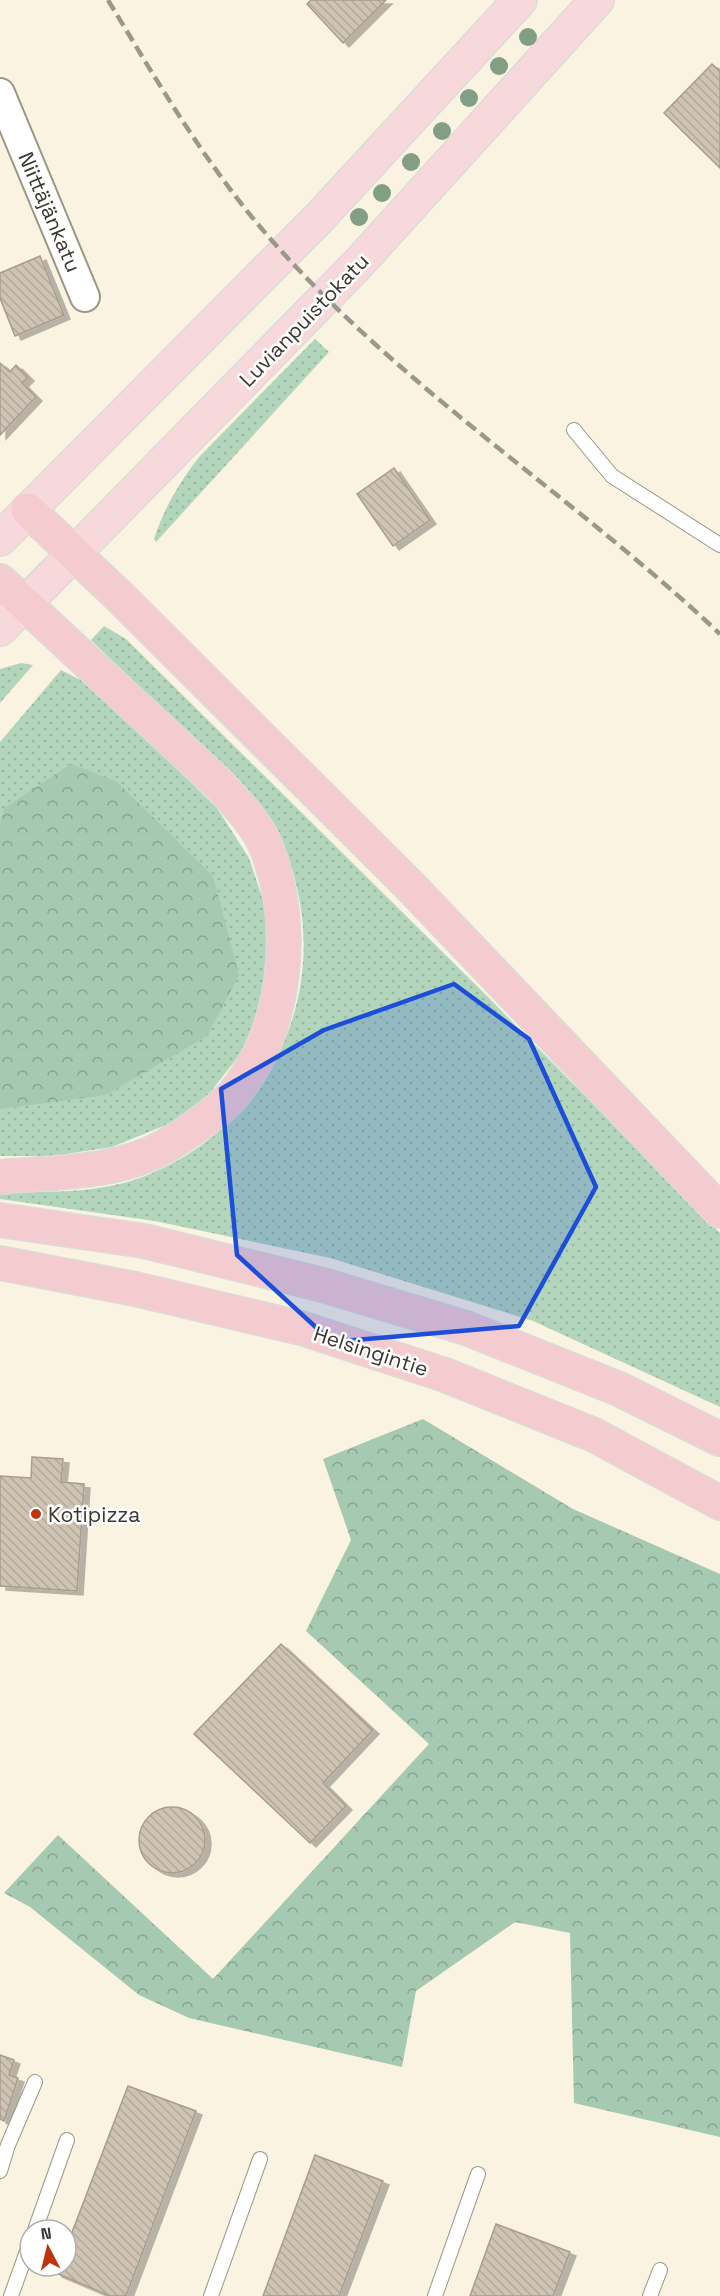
<svg xmlns="http://www.w3.org/2000/svg" width="720" height="2296" font-family="'Space Grotesk',sans-serif">
<style>
.grass{fill:url(#grass-dots)}
.forest{fill:url(#forest-crowns)}
.building{fill:url(#building-back-hatch);stroke:#a79d8e;stroke-width:1.5;filter:url(#shadow)}
.lines{fill:none;stroke-linecap:round;stroke-linejoin:round}
.service-casing{stroke:#9c9685;stroke-width:16}
.minor-casing{stroke:#9c9685;stroke-width:32}
.primary-casing{stroke:#dbdbda;stroke-width:36}
.trunk-casing{stroke:#dbdbda;stroke-width:36}
.service{stroke:#fff;stroke-width:14}
.minor{stroke:#fff;stroke-width:28}
.primary{stroke:#f7d9dc;stroke-width:33}
.trunk{stroke:#f4ccd0;stroke-width:33}
.rail{stroke:#9c978b;stroke-width:4.5;stroke-dasharray:12 6;stroke-linecap:butt}
.tree{fill:#829e84}
.marked{fill:#1d4ed8;fill-opacity:0.2;stroke:#1d4ed8;stroke-width:4.5;stroke-linejoin:round}
.poi-dot{fill:#be340f;stroke:#fff;stroke-width:2}
.labels{text-anchor:middle;dominant-baseline:central;stroke-width:5;stroke-linejoin:round;paint-order:stroke}
.street-label{font-size:21px;fill:#39362f;stroke:#fff}
.poi-label{font-size:21px;fill:#39362f;stroke:#fff;text-anchor:start}
</style>
<defs>
<pattern id="grass-dots" width="8" height="8" patternUnits="userSpaceOnUse" patternTransform="scale(1.5)"><rect width="8" height="8" fill="#b2d5bc"/><path d="M2 2h.1M6 6h.1" fill="none" stroke="#9ab7a2" stroke-width="1.8" stroke-linecap="round"/></pattern>
<pattern id="forest-crowns" width="20" height="18" patternUnits="userSpaceOnUse" patternTransform="scale(1.5)"><rect width="20" height="18" fill="#a6c9b1"/><path d="M2 6a3 3 0 1 1 6 0M12 15a3 3 0 1 1 6 0" fill="none" stroke="#88a490"/></pattern>
<pattern id="building-back-hatch" width="6" height="6" patternUnits="userSpaceOnUse" patternTransform="scale(1.5)"><rect width="6" height="6" fill="#cfc4b4"/><path d="M-1 5l2 2M0 0l6 6M5-1l2 2" fill="none" stroke="#b2a99b"/></pattern>
<filter id="shadow"><feDropShadow dx="6" dy="4" stdDeviation="0" flood-color="#0004"/></filter>
</defs>
<rect width="100%" height="100%" fill="#faf3e1"/>
<!-- grass -->
<g class="grass">
<path d="M 315,339 L 329,352 L 156,542 L 154,539 C 164,508 179,483 199,457 Z"/>
<path d="M 104,626 L 126,639 L 486,995 L 720,1233 L 720,1407 L 533,1321 L 330,1258 L 155,1221 L 0,1199 L 0,1192 C 50,1192 100,1194 148,1175 C 282,1120 341,968 279,836 C 263,800 227,771 199,744 C 163,709 127,675 91,640 Z"/>
<path d="M 21,663 L 33,665 L 0,703 L 0,669 Z"/>
<path d="M 61,670 L 92,686 L 217,808 L 249,858 L 266,909 L 269,959 L 260,1009 L 241,1053 L 209,1094 L 171,1123 L 112,1147 L 53,1156 L 0,1156 L 0,742 Z"/>
</g>
<!-- forest -->
<g class="forest">
<path d="M 71,764 L 117,782 L 213,876 L 239,975 L 207,1036 L 106,1095 L 0,1109 L 0,824 L 4,808 Z"/>
<path d="M 423,1419 L 573,1509 L 720,1574 L 720,2137 L 574,2103 L 570,1933 L 515,1922 L 416,1991 L 402,2067 L 189,2018 L 139,1995 L 30,1907 L 4,1893 L 58,1835 L 213,1979 L 429,1744 L 306,1631 L 351,1540 L 323,1459 Z"/>
</g>
<!-- building -->
<g class="building">
<path d="M 311,0 L 386,0 L 343,43 L 307,4 Z"/>
<path d="M 712,64 L 720,71 L 720,168 L 664,113 Z"/>
<path d="M 40,256 L 64,315 L 15,336 L 0,298 L 0,273 Z"/>
<path d="M 0,363 L 10,372 L 16,365 L 28,377 L 22,383 L 36,397 L 0,435 Z"/>
<path d="M 394,468 L 430,520 L 393,546 L 357,494 Z"/>
<path d="M 32,1457 L 63,1459 L 61,1482 L 84,1484 L 77,1591 L 0,1586 L 0,1476 L 31,1478 Z"/>
<path d="M 281,1644 L 373,1730 L 323,1783 L 346,1806 L 310,1843 L 194,1734 Z"/>
<circle cx="172" cy="1840" r="33"/>
<path d="M 0,2055 L 14,2060 L 9,2075 L 18,2078 L 4,2121 L 0,2119 Z"/>
<path d="M 128,2086 L 196,2111 L 126,2296 L 110,2296 L 56,2273 L 59,2266 L 66,2266 L 66,2248 Z"/>
<path d="M 315,2155 L 383,2181 L 339,2296 L 263,2296 Z"/>
<path d="M 496,2224 L 570,2252 L 553,2296 L 470,2296 Z"/>
</g>
<g class="lines">
<!-- service casing -->
<g class="service-casing">
<g id="service">
<path d="M 574,430 L 612,476 L 720,545"/>
<path d="M 0,2171 L 8,2145 L 35,2082"/>
<path d="M 35,2230 L 67,2140"/>
<path d="M 11,2296 L 30,2243"/>
<path d="M 211,2296 L 260,2159"/>
<path d="M 435,2296 L 478,2174"/>
<path d="M 650,2296 L 660,2270"/>
</g>
</g>
<!-- minor casing -->
<g class="minor-casing">
<path id="minor" d="M 0,93 L 85,297"/>
</g>
<!-- primary casing -->
<g class="primary-casing">
<g id="primary">
<path d="M 0,539 L 319,218 L 520,0"/>
<path d="M 0,629 L 358,264 L 597,0"/>
</g>
</g>
<!-- trunk casing -->
<g class="trunk-casing">
<g id="trunk">
<path d="M 28,510 L 120,597 L 412,888 L 720,1211"/>
<path d="M 0,581 L 219,784 C 236,803 258,825 267,849 C 297,927 287,1030 233,1095 C 217,1113 185,1135 164,1147 C 116,1174 53,1172 0,1177"/>
<path d="M 0,1220 L 144,1241 L 323,1285 L 466,1328 L 619,1389 L 720,1439"/>
<path d="M 0,1263 L 135,1289 L 301,1328 L 445,1375 L 594,1435 L 720,1503"/>
</g>
</g>
<!-- service -->
<use href="#service" class="service"/>
<!-- minor -->
<use href="#minor" class="minor"/>
<!-- primary -->
<use href="#primary" class="primary"/>
<!-- trunk -->
<use href="#trunk" class="trunk"/>
<!-- rail -->
<path class="rail" d="M 108,0 C 157,81 206,165 268,236 C 401,389 574,496 720,634"/>
</g>
<!-- trees -->
<g class="tree">
<circle cx="528" cy="37" r="9"/>
<circle cx="499" cy="66" r="9"/>
<circle cx="469" cy="98" r="9"/>
<circle cx="442" cy="131" r="9"/>
<circle cx="411" cy="162" r="9"/>
<circle cx="382" cy="193" r="9"/>
<circle cx="359" cy="217" r="9"/>
</g>
<!-- marked area -->
<path class="marked" d="M 454,984 L 529,1039 L 596,1187 L 519,1326 L 332,1342 L 237,1255 L 221,1089 L 324,1030 Z"/>
<!-- markers -->
<circle class="poi-dot" cx="36" cy="1514" r="6"/>
<g class="labels">
<!-- street labels -->
<g class="street-label">
<text transform="translate(50 212) rotate(67)">Niittäjänkatu</text>
<text transform="translate(304 320) rotate(-46)">Luvianpuistokatu</text>
<text transform="translate(371 1351) rotate(18)">Helsingintie</text>
</g>
<!-- poi labels -->
<g class="poi-label">
<text x="48" y="1514">Kotipizza</text>
</g>
</g>
<!-- north arrow -->
<g transform="translate(48 2248) rotate(353)"><circle r="28" fill="#ffffff" stroke="#b0afac" stroke-width="1.5"/>
<path d="M0-4.5L10 22L0 15L-10 22Z" fill="#be340f"/>
<text y="-9" font-size="16" font-weight="bold" text-anchor="middle" fill="#39362f">N</text>
</g>
</svg>
